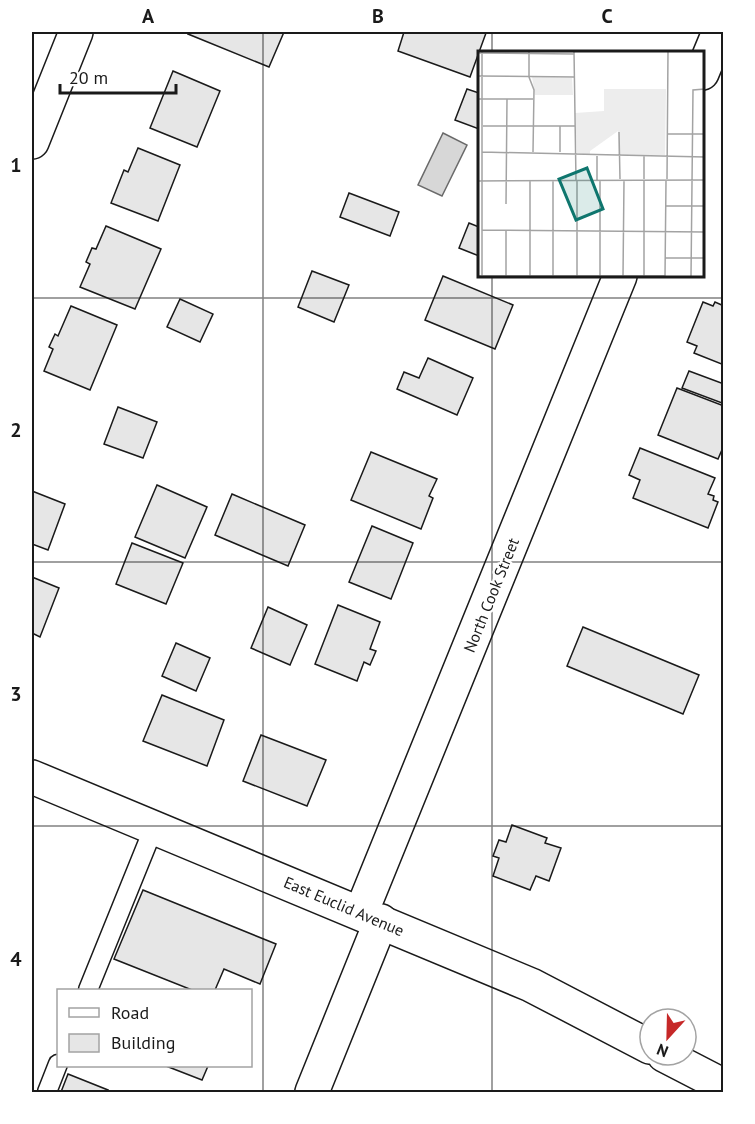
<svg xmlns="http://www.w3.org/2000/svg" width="755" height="1124" font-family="'PT Sans',sans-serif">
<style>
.water{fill:#d7d7d7;stroke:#6a6a6a;stroke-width:1.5}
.building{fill:#e6e6e6;stroke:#1a1a1a;stroke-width:1.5}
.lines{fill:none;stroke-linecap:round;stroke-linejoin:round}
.lane-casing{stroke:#1a1a1a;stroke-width:21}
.street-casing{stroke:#1a1a1a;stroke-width:36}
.secondary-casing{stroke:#1a1a1a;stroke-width:36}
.lane{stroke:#fff;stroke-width:18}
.street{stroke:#fff;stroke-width:33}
.secondary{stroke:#fff;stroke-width:33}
.grid{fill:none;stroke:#1a1a1a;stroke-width:1.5;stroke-opacity:0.55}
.labels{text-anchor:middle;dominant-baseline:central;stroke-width:4.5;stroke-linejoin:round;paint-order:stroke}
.street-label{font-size:16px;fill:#1a1a1a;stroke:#fff}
.inset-road{fill:none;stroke:#a3a3a3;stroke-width:1.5}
.view{fill:#0f766e;fill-opacity:0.15;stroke:#0f766e;stroke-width:3}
.inset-edge{fill:none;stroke:#1a1a1a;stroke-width:3}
.neatline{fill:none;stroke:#1a1a1a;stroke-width:2}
.grid-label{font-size:20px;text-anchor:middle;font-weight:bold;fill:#1a1a1a}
</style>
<rect width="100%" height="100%" fill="#fff"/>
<!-- water -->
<path class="water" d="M 443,133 L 467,145 L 442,196 L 418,185 Z"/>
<!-- building -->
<g class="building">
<path d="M 189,32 L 284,32 L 269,67 L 188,34 Z"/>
<path d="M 404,32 L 483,32 L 486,33 L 470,77 L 398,51 Z"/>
<path d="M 173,71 L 220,91 L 197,147 L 150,128 Z"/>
<path d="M 467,89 L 479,93 L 479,129 L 455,120 Z"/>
<path d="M 138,148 L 180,165 L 158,221 L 111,203 L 124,170 L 128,172 Z"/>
<path d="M 349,193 L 399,212 L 390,236 L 340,217 Z"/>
<path d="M 469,223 L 479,227 L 479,256 L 459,248 Z"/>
<path d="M 106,226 L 161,249 L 135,309 L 80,287 L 90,264 L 86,262 L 92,248 L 96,249 Z"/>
<path d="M 312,271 L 349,285 L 334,322 L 298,307 Z"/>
<path d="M 443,276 L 513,305 L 495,349 L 425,320 Z"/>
<path d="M 180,299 L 213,314 L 200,342 L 167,327 Z"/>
<path d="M 703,302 L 713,306 L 715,302 L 724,306 L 724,365 L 694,353 L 697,346 L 687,342 Z"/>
<path d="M 71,306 L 117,325 L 90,390 L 44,371 L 53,349 L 49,347 L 55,334 L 58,336 Z"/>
<path d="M 428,358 L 473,378 L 457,415 L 397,389 L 404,372 L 419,378 Z"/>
<path d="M 689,371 L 724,384 L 722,403 L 682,388 Z"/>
<path d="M 677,388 L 724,406 L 724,445 L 718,459 L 658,435 Z"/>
<path d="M 118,407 L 157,422 L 143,458 L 104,444 Z"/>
<path d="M 640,448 L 715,478 L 708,494 L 714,496 L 713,500 L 718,502 L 708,528 L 633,498 L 640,480 L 629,475 Z"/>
<path d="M 371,452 L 437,479 L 429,496 L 433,498 L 421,529 L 351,500 Z"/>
<path d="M 157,485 L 207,507 L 185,558 L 135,537 Z"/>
<path d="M 32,491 L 65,504 L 48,550 L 32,544 Z"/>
<path d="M 232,494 L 305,525 L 288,566 L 215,535 Z"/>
<path d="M 372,526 L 413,543 L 391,599 L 349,582 Z"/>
<path d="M 132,543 L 183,563 L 166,604 L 116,584 Z"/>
<path d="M 32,577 L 59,588 L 40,637 L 32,633 Z"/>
<path d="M 338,605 L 380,622 L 370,649 L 376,651 L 370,665 L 364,662 L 357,681 L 315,664 Z"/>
<path d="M 268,607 L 307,625 L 290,665 L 251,648 Z"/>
<path d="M 583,627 L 699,675 L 683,714 L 567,666 Z"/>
<path d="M 176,643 L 210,658 L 196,691 L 162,676 Z"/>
<path d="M 162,695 L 224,720 L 207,766 L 143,741 Z"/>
<path d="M 261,735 L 326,760 L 307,806 L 243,781 Z"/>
<path d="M 512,825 L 547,838 L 545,843 L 561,848 L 549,881 L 536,876 L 530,890 L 493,876 L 499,858 L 493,856 L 499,840 L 506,842 Z"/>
<path d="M 143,890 L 276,944 L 260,984 L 224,969 L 215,990 L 192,990 L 114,959 Z"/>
<path d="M 166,1066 L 208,1066 L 202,1080 Z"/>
<path d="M 68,1074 L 108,1090 L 107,1092 L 61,1092 Z"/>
</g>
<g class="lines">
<!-- lane casing -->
<g class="lane-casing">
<g id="lane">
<path d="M 88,990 L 154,827"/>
<path d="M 47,1092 L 58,1064"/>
</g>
</g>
<!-- street casing -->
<g class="street-casing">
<g id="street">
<path d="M 702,73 L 719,32"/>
<path d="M 32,142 L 76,32"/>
<path d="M 361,913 L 620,276"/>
<path d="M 312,1092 L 381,921"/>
</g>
</g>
<!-- secondary casing -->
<g class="secondary-casing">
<g id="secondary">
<path d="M 32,777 L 531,985 L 650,1047"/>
<path d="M 664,1055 L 724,1086"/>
</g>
</g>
<!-- lane -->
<use href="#lane" class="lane"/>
<!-- street -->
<use href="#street" class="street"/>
<!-- secondary -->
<use href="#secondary" class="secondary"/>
</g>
<!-- grid -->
<path class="grid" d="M 263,32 L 263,1092M 492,32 L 492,52M 492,276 L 492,1092M 32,298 L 724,298M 32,562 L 724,562M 32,826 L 724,826"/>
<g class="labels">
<!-- street labels -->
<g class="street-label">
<text transform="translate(491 595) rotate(-68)">North Cook Street</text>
<text transform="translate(344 906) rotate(23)">East Euclid Avenue</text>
</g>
</g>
<!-- overview -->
<g transform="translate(478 51)">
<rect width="226" height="226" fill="#fff"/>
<path d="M 54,26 L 94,27 L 95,44 L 57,44 ZM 126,38 L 188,38 L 187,104 L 140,104 L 140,80 L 112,100 L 112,104 L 99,102 L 97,62 L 126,60 Z" fill="#ededed"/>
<path class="inset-road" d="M 51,0 L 51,26 L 56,39 L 55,101M 96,0 L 98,130M 107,0 L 130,0M 0,2 L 96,3M 0,25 L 96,26M 0,48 L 55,48M 5,75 L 97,75M 141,81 L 142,128M 189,83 L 227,83M 4,101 L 227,106M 82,101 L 82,75M 166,128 L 166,105M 189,128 L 190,0M 119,129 L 119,105M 0,130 L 227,129M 4,130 L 4,225M 4,130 L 4,0M 28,153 L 29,48M 188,155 L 227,155M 4,179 L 227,181M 28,179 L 28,225M 187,207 L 227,207M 0,225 L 187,225M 52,225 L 52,129M 75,225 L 75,129M 122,225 L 122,130M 145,225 L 146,130M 166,225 L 166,130M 187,225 L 188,130M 99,226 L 99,130M 213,226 L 215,39 L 227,38"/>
<path class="view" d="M 109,117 L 125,158 L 98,169 L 81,128 Z"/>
<rect width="226" height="226" class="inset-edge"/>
</g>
<!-- border -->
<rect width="755" height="1124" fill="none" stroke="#ffffff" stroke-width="66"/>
<!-- legend -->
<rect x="57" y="989" width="195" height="78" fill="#ffffff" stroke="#a3a3a3" stroke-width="1.5"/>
<rect x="69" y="1008" width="30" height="9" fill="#ffffff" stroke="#a3a3a3" stroke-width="1.5"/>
<text x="111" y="1019" font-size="18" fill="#1a1a1a">Road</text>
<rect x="69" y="1034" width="30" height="18" fill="#e6e6e6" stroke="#a3a3a3" stroke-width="1.5"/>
<text x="111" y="1049" font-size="18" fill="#1a1a1a">Building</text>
<!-- north arrow -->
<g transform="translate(668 1037) rotate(202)"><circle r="28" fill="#ffffff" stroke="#a3a3a3" stroke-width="1.5"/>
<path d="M0-4.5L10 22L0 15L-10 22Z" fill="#c62828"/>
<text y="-9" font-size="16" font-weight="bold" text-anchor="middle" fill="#1a1a1a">N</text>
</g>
<!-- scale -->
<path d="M60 84v9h116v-9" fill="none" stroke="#1a1a1a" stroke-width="3"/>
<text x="69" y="84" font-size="18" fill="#1a1a1a" stroke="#ffffff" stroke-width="4.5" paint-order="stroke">20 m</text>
<rect x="33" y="33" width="689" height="1058" class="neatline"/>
<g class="grid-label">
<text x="148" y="23">A</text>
<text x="378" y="23">B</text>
<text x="607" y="23">C</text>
<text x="16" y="172">1</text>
<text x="16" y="437">2</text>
<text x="16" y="701">3</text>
<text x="16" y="966">4</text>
</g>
</svg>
